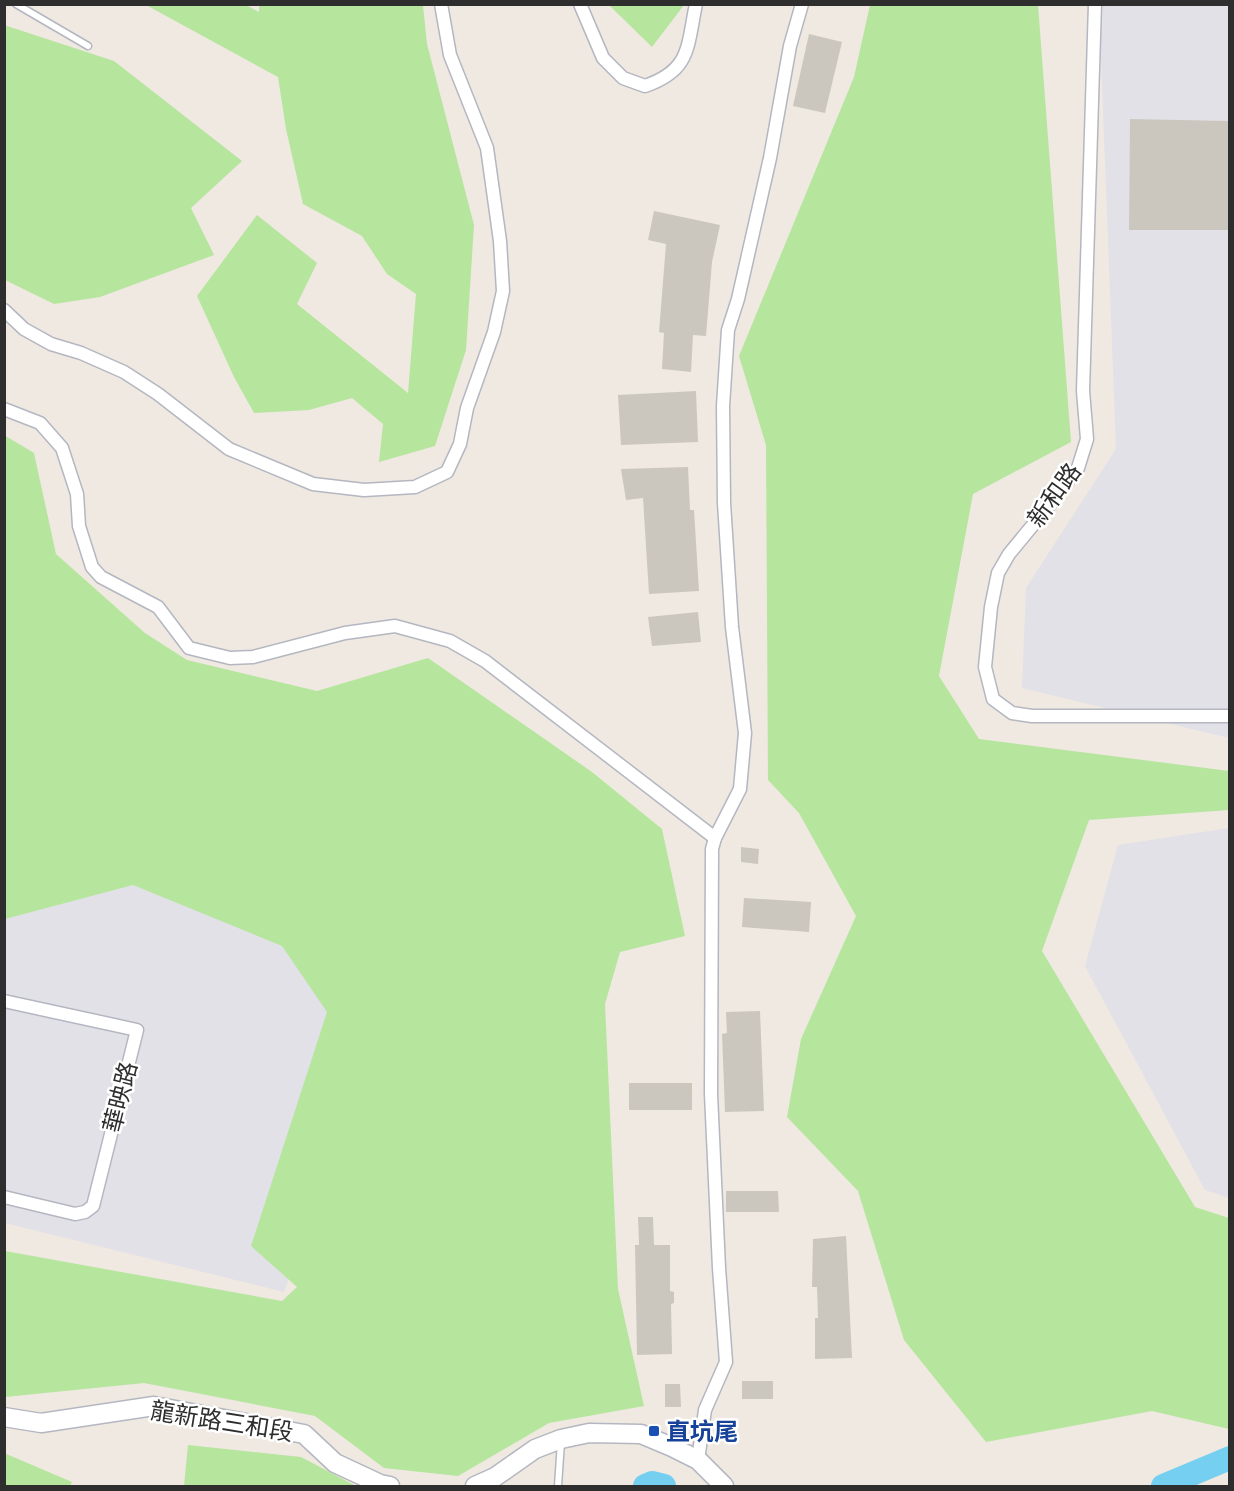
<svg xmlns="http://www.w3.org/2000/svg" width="1234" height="1491" font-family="Jost,'Noto Sans TC',sans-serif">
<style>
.industrial{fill:#e3e1e8}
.green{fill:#b6e59e}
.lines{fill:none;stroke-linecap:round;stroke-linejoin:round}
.river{stroke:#75cff0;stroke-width:24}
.building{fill:#cbc7bf}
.lane-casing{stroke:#b4b7c1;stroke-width:9}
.street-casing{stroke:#b4b7c1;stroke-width:15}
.secondary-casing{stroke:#b4b7c1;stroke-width:21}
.lane{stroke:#fff;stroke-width:6}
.street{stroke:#fff;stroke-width:12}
.secondary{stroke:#fff;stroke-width:18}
.transit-dot{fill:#1a4fb4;stroke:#fff;stroke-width:2}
.labels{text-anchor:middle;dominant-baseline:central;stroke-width:5;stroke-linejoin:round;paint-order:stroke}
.street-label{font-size:24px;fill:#2e2e2e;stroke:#fff}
.transit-label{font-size:24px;font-weight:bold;fill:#164399;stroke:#fff;text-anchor:start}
</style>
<rect width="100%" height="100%" fill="#efe9e1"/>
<!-- industrial -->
<g class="industrial">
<path d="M 1099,5 L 1229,5 L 1229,738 L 1022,688 L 1026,588 L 1116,449 Z"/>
<path d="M 1229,828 L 1230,828 L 1229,1198 L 1205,1190 L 1085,966 L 1118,845 Z"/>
<path d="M 111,856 L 411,953 L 284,1292 L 5,1223 L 5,900 Z"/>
</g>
<!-- green -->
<g class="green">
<path d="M 259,5 L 423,5 L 427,44 L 474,225 L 466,350 L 435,446 L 379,462 L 383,424 L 352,398 L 309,410 L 254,413 L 234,377 L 197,296 L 257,215 L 317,263 L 297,304 L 408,393 L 416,294 L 387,274 L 362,236 L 303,204 L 286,129 L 278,77 L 146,5 L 246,5 L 259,12 Z"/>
<path d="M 609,5 L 684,5 L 652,47 Z"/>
<path d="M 870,5 L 1038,5 L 1071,442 L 973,494 L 939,676 L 979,739 L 1229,771 L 1229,810 L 1089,820 L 1042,951 L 1195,1207 L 1229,1218 L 1229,1429 L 1152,1411 L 986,1442 L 904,1340 L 858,1191 L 787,1117 L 801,1039 L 856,916 L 799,813 L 768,780 L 766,445 L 739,356 L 854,77 Z"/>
<path d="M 4,25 L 114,61 L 242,161 L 191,208 L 214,255 L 100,297 L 54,304 L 5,280 Z"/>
<path d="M 4,435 L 34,453 L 56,554 L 145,633 L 187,660 L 317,691 L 428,658 L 592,772 L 662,829 L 685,936 L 620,952 L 605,1004 L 618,1289 L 644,1406 L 549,1423 L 458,1476 L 384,1468 L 315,1416 L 144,1383 L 5,1397 L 5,1251 L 282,1301 L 297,1287 L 251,1246 L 327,1012 L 282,946 L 133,885 L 5,919 Z"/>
<path d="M 188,1445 L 301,1457 L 356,1486 L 184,1486 Z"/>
<path d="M 4,1453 L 72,1482 L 70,1486 L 5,1486 Z"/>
</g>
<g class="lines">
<!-- river -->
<g class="river">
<path d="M 645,1486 L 652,1483 L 664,1486"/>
<path d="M 1163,1486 L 1230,1458"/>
</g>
</g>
<!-- building -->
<g class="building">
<path d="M 809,34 L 842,42 L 825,113 L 793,106 Z"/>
<path d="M 1130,119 L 1230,121 L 1230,230 L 1129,230 Z"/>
<path d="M 654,211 L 720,225 L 712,262 L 706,336 L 693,335 L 691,372 L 662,369 L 664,333 L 659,332 L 666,244 L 648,240 Z"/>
<path d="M 696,391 L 698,442 L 621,445 L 618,395 Z"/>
<path d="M 688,467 L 690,510 L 694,510 L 699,591 L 649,594 L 643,498 L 626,500 L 621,469 Z"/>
<path d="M 698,612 L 701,642 L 652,646 L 648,617 Z"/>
<path d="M 741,847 L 759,849 L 758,864 L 741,862 Z"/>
<path d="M 744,898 L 811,902 L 809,932 L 742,927 Z"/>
<path d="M 760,1011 L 764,1111 L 725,1112 L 722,1034 L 727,1033 L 726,1012 Z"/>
<rect x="629" y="1083" width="63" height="27"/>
<path d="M 726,1191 L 778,1191 L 779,1212 L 726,1212 Z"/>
<path d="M 638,1217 L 653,1217 L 654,1245 L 670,1245 L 670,1291 L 674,1292 L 674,1303 L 671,1304 L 672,1354 L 637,1355 L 635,1245 L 639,1245 Z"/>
<path d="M 846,1236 L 852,1358 L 815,1359 L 815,1318 L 818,1318 L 817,1287 L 812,1287 L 813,1239 Z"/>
<rect x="742" y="1381" width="31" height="18"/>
<path d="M 665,1384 L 680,1384 L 681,1407 L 665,1407 Z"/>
</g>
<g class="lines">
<!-- lane casing -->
<g class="lane-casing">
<g id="lane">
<path d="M 16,4 L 88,46"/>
<path d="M 558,1486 L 561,1442"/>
</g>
</g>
<!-- street casing -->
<g class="street-casing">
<g id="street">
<path d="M 580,4 L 603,58 L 623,78 L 645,86 C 691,70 687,47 696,4"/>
<path d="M 1095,4 L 1083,391 L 1087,439 L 1078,468 L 1056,497 L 1009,554 L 998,573 L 991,607 L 985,667 L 993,699 L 1012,713 L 1032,716 L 1230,716"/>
<path d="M 4,310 L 24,329 L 51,344 L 81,353 L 124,372 L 158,394 L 229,449 L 313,484 L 364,490 L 415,487 L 447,472 L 460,444 L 467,408 L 494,332 L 503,291 L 500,241 L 487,148 L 450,55 L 441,4"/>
<path d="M 4,409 L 40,423 L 62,448 L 77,494 L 79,526 L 92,567 L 101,577 L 158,607 L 189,648 L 230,658 L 253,657 L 345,633 L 395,626 L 450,641 L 485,661 L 715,838"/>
<path d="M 4,1001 L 137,1030 L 93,1206 L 85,1212 L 75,1214 L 4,1197"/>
<path d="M 698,1460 L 705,1410 L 726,1362 L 719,1268 L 711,1094 L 712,849 L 715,838 L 740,789 L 745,733 L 732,627 L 724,503 L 723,406 L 728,330 L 738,299 L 770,158 L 790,46 L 802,4"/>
</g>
</g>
<!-- secondary casing -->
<g class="secondary-casing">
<g id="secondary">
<path d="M 4,1417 L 41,1423 L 154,1406 L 304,1434 L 335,1463 L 380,1484 L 390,1486"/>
<path d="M 475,1486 L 495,1477 L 535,1449 L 561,1439 L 589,1433 L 641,1434 L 672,1447 L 698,1460 L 724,1486"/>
</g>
</g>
<!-- lane -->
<use href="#lane" class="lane"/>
<!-- street -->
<use href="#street" class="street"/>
<!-- secondary -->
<use href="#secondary" class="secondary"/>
</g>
<!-- markers -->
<rect class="transit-dot" x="648" y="1425" width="12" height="12" rx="3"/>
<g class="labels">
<!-- street labels -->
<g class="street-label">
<text transform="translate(1054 495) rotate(-54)">新和路</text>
<text transform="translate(120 1097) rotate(-76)">華映路</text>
<text transform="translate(222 1421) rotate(9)">龍新路三和段</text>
</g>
<!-- transit labels -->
<g class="transit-label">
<text x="666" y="1431">直坑尾</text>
</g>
</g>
<!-- border -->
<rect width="1234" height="1491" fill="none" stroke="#2e2e2e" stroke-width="12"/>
</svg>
